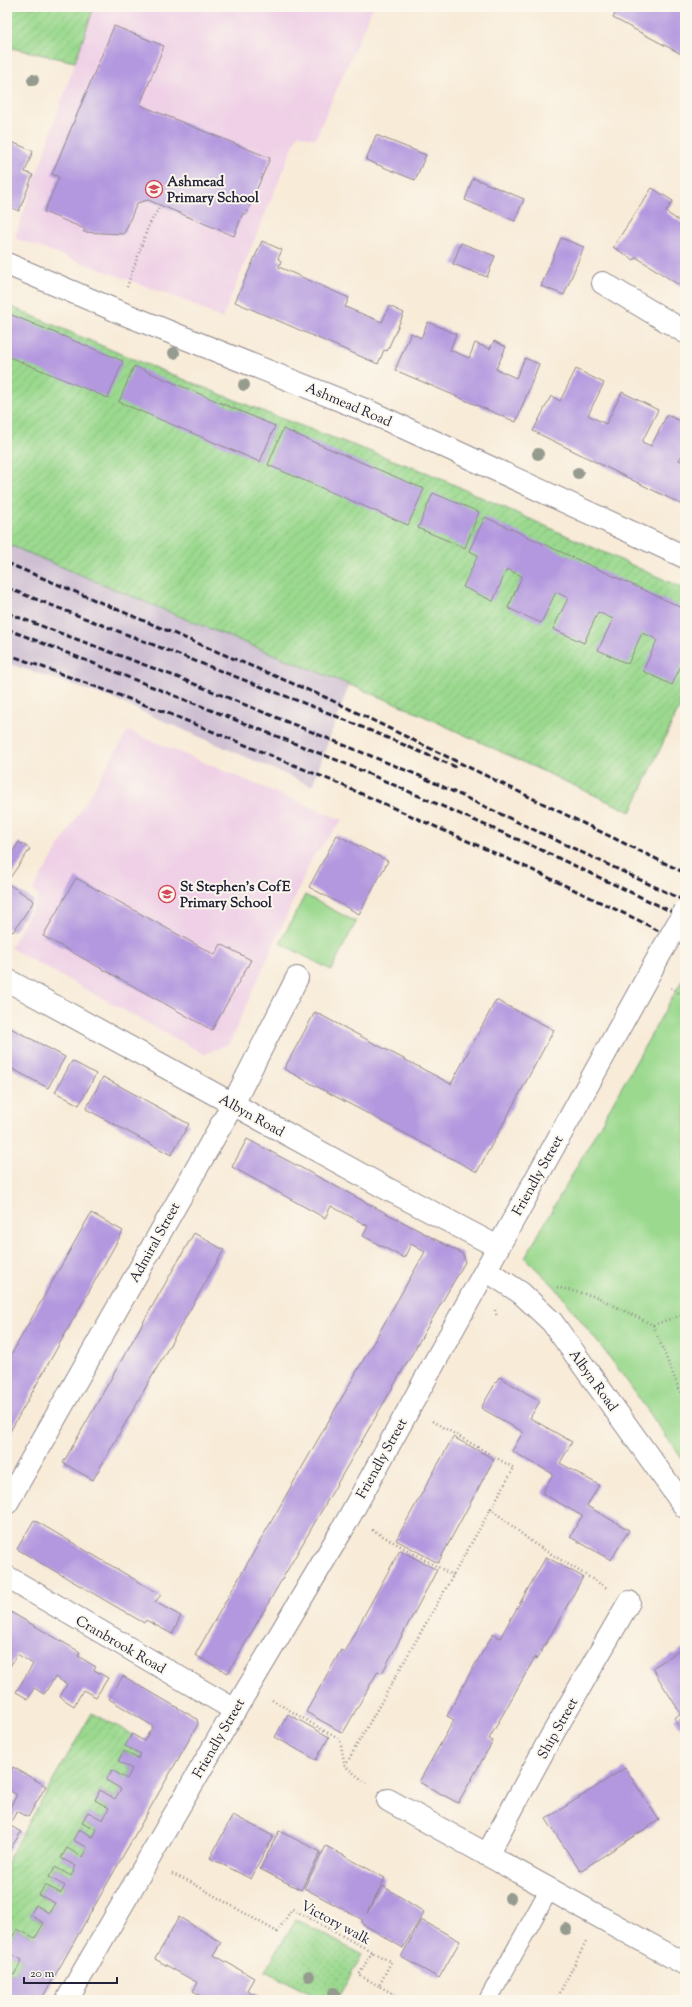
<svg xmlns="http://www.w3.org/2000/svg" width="692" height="2007" viewBox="0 0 692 2007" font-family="'Sorts Mill Goudy',serif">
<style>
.built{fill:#efd0e6}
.industrial{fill:#cdbed2}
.grass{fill:url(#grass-dots);stroke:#5e7e65}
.park{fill:#9bd98f;stroke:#5e7e65}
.garden{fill:url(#garden-furrows);stroke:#5e7e65}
.building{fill:#b398df}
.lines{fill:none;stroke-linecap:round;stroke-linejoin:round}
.lane-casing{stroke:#8d868a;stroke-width:20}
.street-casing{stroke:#8d868a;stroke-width:24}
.path{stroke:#8d868a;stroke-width:2.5;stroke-dasharray:1 3;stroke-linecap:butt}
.lane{stroke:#fff;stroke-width:18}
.street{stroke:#fff;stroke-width:22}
.rail{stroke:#22223b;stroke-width:3;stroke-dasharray:6 3;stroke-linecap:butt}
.street-bridge-casing{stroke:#8d868a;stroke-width:24;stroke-linecap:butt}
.street-bridge{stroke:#fff;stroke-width:22}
.tree{fill:#969b8f}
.labels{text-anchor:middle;stroke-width:4;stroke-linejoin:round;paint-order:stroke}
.poi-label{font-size:14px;font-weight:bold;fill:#22223b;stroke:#fbf7ec;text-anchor:start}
.street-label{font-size:14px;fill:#22223b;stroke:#fbf7ec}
</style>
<defs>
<pattern id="grass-dots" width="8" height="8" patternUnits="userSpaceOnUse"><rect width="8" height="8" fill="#9bd98f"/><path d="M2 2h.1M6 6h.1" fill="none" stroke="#85ba7c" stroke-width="1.8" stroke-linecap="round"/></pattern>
<pattern id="garden-furrows" width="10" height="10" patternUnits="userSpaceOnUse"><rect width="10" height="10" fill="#9bd98f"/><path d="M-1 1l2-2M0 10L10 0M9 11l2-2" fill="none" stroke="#85ba7c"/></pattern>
</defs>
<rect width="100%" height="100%" fill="#fbf7ec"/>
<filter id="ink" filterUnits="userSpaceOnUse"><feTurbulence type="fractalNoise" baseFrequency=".025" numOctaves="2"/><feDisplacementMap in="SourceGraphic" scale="8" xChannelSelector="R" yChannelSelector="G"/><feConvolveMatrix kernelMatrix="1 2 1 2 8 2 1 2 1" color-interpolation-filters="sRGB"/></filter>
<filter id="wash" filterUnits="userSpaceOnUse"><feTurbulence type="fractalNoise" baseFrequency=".012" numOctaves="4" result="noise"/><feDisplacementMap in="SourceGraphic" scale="16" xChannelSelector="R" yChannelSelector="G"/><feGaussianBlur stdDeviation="0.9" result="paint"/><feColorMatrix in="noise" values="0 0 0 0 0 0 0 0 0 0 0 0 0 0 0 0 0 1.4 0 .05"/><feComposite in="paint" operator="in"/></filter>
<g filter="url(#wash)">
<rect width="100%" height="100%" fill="#f8ebd8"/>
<g class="built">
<polygon points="94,7 373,7 315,139 298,134 222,319 188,302 15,238"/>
<polygon points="128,731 342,820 313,857 229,1044 204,1054 10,948 39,897 33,890"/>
</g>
<polygon class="industrial" points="7,544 193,622 349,685 312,786 111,698 7,663"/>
<polygon class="grass" points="296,1919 362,1955 337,2000 323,2000 265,1971"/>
<g class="park">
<polygon points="305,895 356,922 331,970 280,943"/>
<polygon points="685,975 685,1463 617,1367 555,1287 525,1258"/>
</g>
<g class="garden">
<polygon points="7,7 94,7 75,62 7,47"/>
<polygon points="7,305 121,354 272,415 428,473 685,589 685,695 631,812 400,705 193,622 7,544"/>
<polygon points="92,1713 132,1734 126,1746 141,1754 138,1759 124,1751 118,1761 132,1769 127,1779 112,1770 106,1780 121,1789 115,1798 100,1790 95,1800 109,1808 103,1820 88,1812 82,1822 97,1830 93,1837 79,1829 73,1839 87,1847 82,1857 67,1849 61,1858 76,1866 71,1876 55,1867 49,1877 65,1886 61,1893 45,1885 39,1895 55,1903 49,1913 36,1905 30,1915 44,1923 35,1938 17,1929 7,1947 7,1861"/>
<polygon points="7,1952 22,1960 14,1975 7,1971"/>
</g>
<g id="blocks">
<g class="building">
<polygon points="618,7 685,7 685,56 613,18"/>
<polygon points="114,26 164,46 140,105 270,158 246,215 243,213 234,236 148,200 137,203 124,234 83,232 85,229 44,212 59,177 52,174"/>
<polygon points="376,135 426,155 415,180 366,160"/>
<polygon points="7,140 33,151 25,172 33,175 19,211 7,206"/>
<polygon points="473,178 524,199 515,221 465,200"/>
<polygon points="652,188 673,201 666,212 685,225 685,289 636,257 634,260 613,247"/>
<polygon points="561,238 584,247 564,295 541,286"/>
<polygon points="262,241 282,250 278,259 281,261 279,267 349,298 345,307 382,322 389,306 404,313 387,351 384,350 378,364 235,302"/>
<polygon points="461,243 495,256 487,277 453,264"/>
<polygon points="7,313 123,361 108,398 7,356"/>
<polygon points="428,322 456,334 450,350 469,358 475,343 490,349 494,341 506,347 496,369 516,378 525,358 539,364 516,422 395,370 411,333 421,338"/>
<polygon points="134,366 275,426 260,462 119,402"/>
<polygon points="576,369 604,383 588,415 606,424 622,392 658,410 642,442 651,446 667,415 685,423 685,449 679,460 685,463 685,506 533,431 551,396 560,401"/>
<polygon points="283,429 424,489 408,525 268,465"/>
<polygon points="433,493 479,512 465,548 418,528"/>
<polygon points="485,517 685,609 685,657 672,685 643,671 657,640 650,636 642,633 628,664 598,650 613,619 598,612 584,643 553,629 568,598 556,592 541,623 508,608 522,576 507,569 493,601 463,587 478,555 469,551"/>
<polygon points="337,835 388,861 359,914 309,887"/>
<polygon points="19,842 30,849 7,882 7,860"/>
<polygon points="76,878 215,955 221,944 251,960 212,1030 43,936"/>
<polygon points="7,883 34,901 13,932 7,928"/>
<polygon points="496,1000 554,1030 477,1172 284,1069 315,1012 451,1084"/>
<polygon points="7,1026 65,1057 48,1088 7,1066"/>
<polygon points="72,1061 96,1074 79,1105 55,1092"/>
<polygon points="103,1077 189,1124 171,1155 86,1109"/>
<polygon points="247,1139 463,1254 465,1262 228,1673 195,1655 425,1252 411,1244 404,1258 363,1236 368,1226 331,1206 325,1218 232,1167"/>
<polygon points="91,1213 123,1231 7,1437 7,1362"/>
<polygon points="194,1233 224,1250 93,1480 63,1463"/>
<polygon points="499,1377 540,1401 530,1418 572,1442 560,1463 599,1485 587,1506 629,1530 611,1560 570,1537 582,1516 542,1493 553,1474 512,1451 523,1432 481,1408"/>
<polygon points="453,1437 494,1459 438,1563 396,1540"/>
<polygon points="34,1520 161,1595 155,1602 181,1616 172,1634 146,1620 144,1623 17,1549"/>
<polygon points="400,1550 437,1570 382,1673 378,1671 343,1733 306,1712 341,1650 344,1652"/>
<polygon points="546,1557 583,1577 548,1640 536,1660 535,1657 489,1739 493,1741 458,1803 419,1782 454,1720 447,1716 469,1675 493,1634 500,1638"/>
<polygon points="7,1610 80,1652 78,1656 96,1667 94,1670 108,1678 96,1697 83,1690 74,1706 60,1697 67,1684 55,1677 44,1694 34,1688 28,1699 16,1692 33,1664 17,1654 7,1672"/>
<polygon points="685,1647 685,1735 674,1718 681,1714 652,1668"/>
<polygon points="123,1676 197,1719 198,1724 41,2000 7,2000 7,1971 14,1975 22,1960 7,1952 7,1947 17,1929 35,1938 44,1923 30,1915 36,1905 49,1913 55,1903 39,1895 45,1885 61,1893 65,1886 49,1877 55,1867 71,1876 76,1866 61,1858 67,1848 82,1857 87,1847 73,1840 79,1829 93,1837 97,1830 82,1822 88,1812 103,1820 109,1808 95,1800 100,1790 115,1799 121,1789 106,1780 112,1770 127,1779 132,1769 118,1761 124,1751 138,1759 141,1754 125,1746 132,1734 144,1741 153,1726 109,1699"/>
<polygon points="288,1714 329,1737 316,1760 275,1737"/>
<polygon points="13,1767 46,1786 28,1817 17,1811 9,1825 21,1832 7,1854 7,1805 10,1807 17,1795 7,1789 7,1777"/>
<polygon points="625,1768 659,1820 580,1871 546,1819"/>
<polygon points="233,1815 273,1836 251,1879 210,1858"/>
<polygon points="279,1831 321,1852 301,1890 260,1869"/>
<polygon points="326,1846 385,1878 367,1913 383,1886 424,1912 403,1948 361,1923 363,1920 304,1888"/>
<polygon points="179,1917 221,1942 214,1955 254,1978 247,1990 266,2000 209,2000 193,1991 198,1983 155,1959"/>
<polygon points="421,1920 460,1941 439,1978 401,1957"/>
</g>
</g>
</g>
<g filter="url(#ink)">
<use href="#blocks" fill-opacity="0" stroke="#8d868a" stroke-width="1"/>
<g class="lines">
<g class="lane-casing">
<polyline id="lane" points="488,2000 550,1888"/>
</g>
<g class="street-casing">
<g id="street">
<polyline points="7,264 117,311 370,412 685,557"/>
<polyline points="603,283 685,332"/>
<polyline points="7,980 382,1186 498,1247"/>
<polyline points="486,1270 521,1293 552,1322 685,1507"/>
<polyline points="7,1503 233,1104 297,978"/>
<polyline points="7,1577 235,1710"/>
<polyline points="388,1800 685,1964"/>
<polyline points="487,1855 552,1735 629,1602"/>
<polyline points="67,2000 235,1710 342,1530 659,956"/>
</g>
</g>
<g class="path">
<polyline points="127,287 148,227 160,206"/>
<polyline points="671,988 685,997"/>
<polyline points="557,1287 597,1297 653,1325 685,1314"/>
<polyline points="495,1310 497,1317"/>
<polyline points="653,1325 685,1404"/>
<polyline points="490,1508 533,1543 607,1588"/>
<polyline points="372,1530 454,1576"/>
<polyline points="272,1700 340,1740 345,1766 366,1783"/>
<polyline points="345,1766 514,1468 432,1421"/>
<polyline points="172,1874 189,1881 277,1932 292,1909 391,1962 379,1986 405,2000"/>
<polyline points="372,1952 359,1975 379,1986"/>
<polyline points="556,2000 587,1940"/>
</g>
<use href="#lane" class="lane"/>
<use href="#street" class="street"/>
<g class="rail">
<polyline points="7,563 327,698 685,873"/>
<polyline points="7,588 324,711 456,767"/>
<polyline points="7,613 182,679 420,776 685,901"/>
<polyline points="7,629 344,763 535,847 685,918"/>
<polyline points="7,654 170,714 335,782 526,867 638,920 685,945"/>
</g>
<g class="street-bridge-casing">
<polyline id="street-bridge" points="659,956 685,911"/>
</g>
<use href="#street-bridge" class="street-bridge"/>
</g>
<g class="tree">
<circle cx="33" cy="80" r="6"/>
<circle cx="174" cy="353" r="6"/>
<circle cx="244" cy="385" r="6"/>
<circle cx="538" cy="454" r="6"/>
<circle cx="578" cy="473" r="6"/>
<circle cx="510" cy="1898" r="6"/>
<circle cx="566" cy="1929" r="6"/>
<circle cx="309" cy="1976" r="6"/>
<circle cx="334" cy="1993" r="6"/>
</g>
</g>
<defs>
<g id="school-ring" transform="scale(0.9)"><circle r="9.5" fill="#fbf7ec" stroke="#d1495b" stroke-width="1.5"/><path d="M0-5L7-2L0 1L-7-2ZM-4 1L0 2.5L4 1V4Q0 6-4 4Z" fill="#d1495b"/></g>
</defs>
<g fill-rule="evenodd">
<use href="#school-ring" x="154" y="189"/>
<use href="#school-ring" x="167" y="894"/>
</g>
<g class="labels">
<g class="poi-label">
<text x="167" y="186">Ashmead<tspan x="167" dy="16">Primary School</tspan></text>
<text x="180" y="891">St Stephen's CofE<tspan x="180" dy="16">Primary School</tspan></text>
</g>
<g class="street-label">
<text transform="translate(349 404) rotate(23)" y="5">Ashmead Road</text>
<text transform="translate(252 1115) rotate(29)" y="5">Albyn Road</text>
<text transform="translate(537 1175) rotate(-61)" y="5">Friendly Street</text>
<text transform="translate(154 1242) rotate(-61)" y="5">Admiral Street</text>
<text transform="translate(594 1380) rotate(54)" y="5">Albyn Road</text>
<text transform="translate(381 1458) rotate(-61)" y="5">Friendly Street</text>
<text transform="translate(121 1644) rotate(30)" y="5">Cranbrook Road</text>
<text transform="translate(557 1728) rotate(-61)" y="5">Ship Street</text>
<text transform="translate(218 1738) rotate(-60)" y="5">Friendly Street</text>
<text transform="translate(336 1922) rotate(28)" y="5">Victory walk</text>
</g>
</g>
<rect width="692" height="2007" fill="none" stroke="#fbf7ec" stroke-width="24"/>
<path d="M24 1977v6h93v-6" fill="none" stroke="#22223b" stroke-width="2"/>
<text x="30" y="1977" font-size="12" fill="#22223b" stroke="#fbf7ec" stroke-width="3" paint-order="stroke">20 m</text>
</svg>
